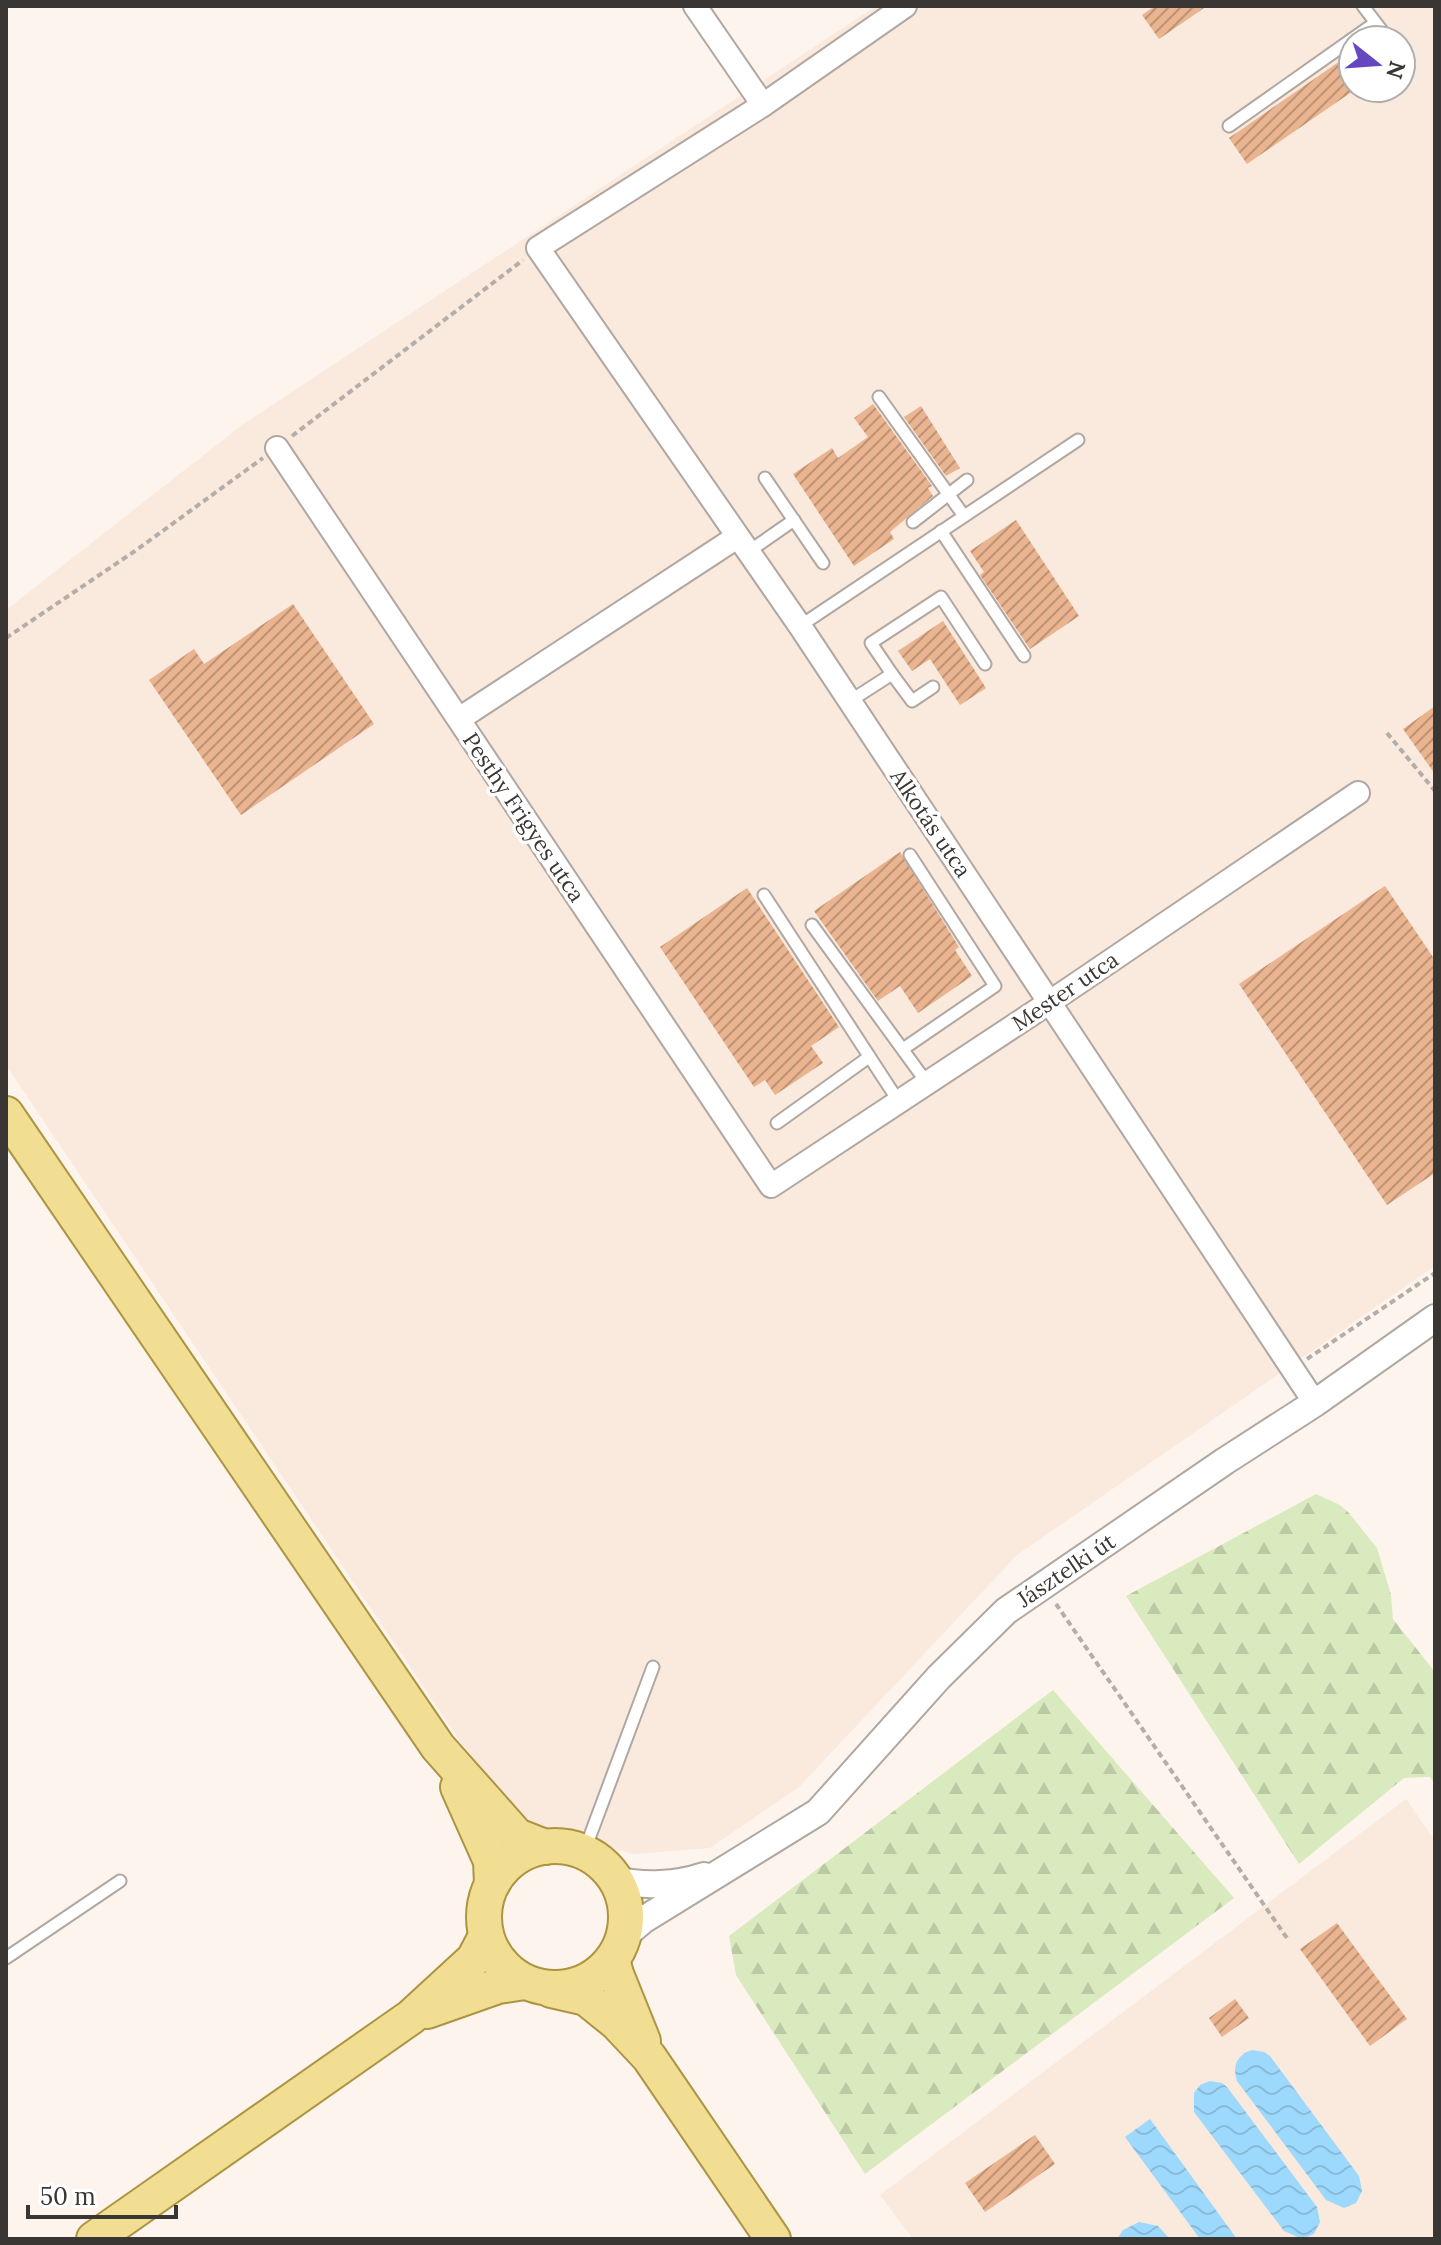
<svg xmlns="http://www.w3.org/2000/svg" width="1441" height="2245" viewBox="0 0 1441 2245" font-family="Lora,serif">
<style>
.built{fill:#fae9dd;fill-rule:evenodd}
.forest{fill:url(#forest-firs)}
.water{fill:url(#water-waves)}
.building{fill:url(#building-hatch)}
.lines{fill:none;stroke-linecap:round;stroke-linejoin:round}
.service-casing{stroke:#b0a7a1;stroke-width:15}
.minor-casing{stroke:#b0a7a1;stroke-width:26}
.tertiary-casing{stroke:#b0a7a1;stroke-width:30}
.primary-casing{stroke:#ac9542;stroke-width:38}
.path{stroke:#b5ada8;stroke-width:4;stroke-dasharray:6 4;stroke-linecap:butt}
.service{stroke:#fff;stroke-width:11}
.minor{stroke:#fff;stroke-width:22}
.tertiary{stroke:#fff;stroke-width:26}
.primary{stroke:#f2de92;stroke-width:34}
.labels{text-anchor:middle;stroke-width:7;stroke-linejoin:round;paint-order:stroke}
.street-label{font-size:22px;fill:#3a3633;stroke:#fff}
</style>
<defs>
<pattern id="forest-firs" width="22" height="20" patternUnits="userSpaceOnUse" patternTransform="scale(2)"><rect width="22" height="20" fill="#d9eabf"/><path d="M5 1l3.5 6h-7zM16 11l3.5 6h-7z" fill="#bbc9a5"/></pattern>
<pattern id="water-waves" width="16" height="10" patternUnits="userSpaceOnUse" patternTransform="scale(2)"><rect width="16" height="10" fill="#9dd9fd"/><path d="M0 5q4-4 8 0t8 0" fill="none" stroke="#88bbd9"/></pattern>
<pattern id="building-hatch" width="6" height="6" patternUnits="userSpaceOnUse" patternTransform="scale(2)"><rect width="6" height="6" fill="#e9b48f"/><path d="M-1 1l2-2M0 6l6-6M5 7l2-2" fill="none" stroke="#be9375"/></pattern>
</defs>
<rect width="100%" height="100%" fill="#fef4ee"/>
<g class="built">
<path d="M876 6H1435V1266L1017 1555 799 1787 710 1848 633 1854 530 1825 462 1744 6 1065V610L242 425ZM1353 40H1401V88H1353Z"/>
<polygon points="1406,1799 1435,1841 1435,2239 913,2239 880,2195"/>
</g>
<g class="forest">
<polygon points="1316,1494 1340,1505 1349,1513 1377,1548 1391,1595 1393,1619 1435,1672 1435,1784 1430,1777 1404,1778 1299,1864 1126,1596"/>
<polygon points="1053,1690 1234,1898 865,2174 736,1975 729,1936"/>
</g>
<g class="water">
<path d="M1252 2050 1264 2052 1270 2056 1359 2176 1362 2191 1356 2203 1344 2208 1326 2200 1237 2081C1232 2065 1237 2055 1252 2050Z"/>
<polygon points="1210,2081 1222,2083 1227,2087 1317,2207 1320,2222 1314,2234 1302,2239 1284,2231 1194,2112 1194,2093 1200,2085"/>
<polygon points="1150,2119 1237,2239 1200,2239 1125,2137"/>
<polygon points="1139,2222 1158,2226 1170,2239 1117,2239 1123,2230"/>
</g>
<g class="building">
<polygon points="1155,6 1207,6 1159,39 1142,15"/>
<polygon points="1353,52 1353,91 1247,164 1229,138"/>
<polygon points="873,404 932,486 928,488 933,496 890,532 894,539 854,566 793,474 832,448 838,458 868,437 854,418"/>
<polygon points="921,406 960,468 946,476 904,417"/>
<polygon points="1016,520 1079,616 1030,649 980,575 984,572 970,551"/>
<polygon points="293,604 374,724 241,815 149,680 194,649 204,664"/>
<polygon points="943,621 986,688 960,705 930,659 912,671 898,651"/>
<polygon points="1435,706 1435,774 1403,729"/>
<polygon points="900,852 959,947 955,950 972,976 918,1013 900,986 878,1001 814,911"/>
<polygon points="1385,886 1435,960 1435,1173 1387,1205 1239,984"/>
<polygon points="747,888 839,1027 811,1046 823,1063 775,1095 765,1080 754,1087 660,947"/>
<polygon points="1337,1923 1407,2019 1370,2046 1300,1949"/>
<polygon points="1235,1999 1249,2018 1222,2037 1209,2018"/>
<polygon points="1035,2135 1055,2164 985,2212 965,2183"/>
</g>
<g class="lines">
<g class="service-casing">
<g id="service">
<polyline points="1363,6 1389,40"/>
<polyline points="1229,126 1375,23"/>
<polyline points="879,397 964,516"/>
<polyline points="765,478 823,563"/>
<polyline points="913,522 967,480"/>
<polyline points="941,531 1024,656"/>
<polyline points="748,552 794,520"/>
<polyline points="800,626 1078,440"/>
<polyline points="892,674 912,701 933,687"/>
<polyline points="850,701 892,674 871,643 941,597 985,664"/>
<polyline points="764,895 899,1102"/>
<polyline points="812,925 927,1083"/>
<polyline points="903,1049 995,986 910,855"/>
<polyline points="777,1123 869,1057"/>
<polyline points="584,1852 653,1667"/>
<polyline points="6,1958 120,1881"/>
</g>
</g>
<g class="minor-casing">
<g id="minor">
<polyline points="695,6 763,105"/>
<polyline points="905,6 763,105 538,248 800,626 1315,1403"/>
<polyline points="277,448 771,1186 1050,1002 1358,793"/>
<polyline points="459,719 737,537"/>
</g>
</g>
<g class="tertiary-casing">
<g id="tertiary">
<path d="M616 1880C644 1887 677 1885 704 1876"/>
<polyline points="624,1936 643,1920 818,1812 939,1677 1006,1611 1225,1461 1315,1403 1435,1318"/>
</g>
</g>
<g class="primary-casing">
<g id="primary">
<polyline points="6,1114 438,1747 517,1836 545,1847"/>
<polyline points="458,1787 491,1861 492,1884"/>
<circle cx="555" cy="1917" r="71"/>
<polyline points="612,1960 616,1974 643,2041"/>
<polyline points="551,1990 586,1998 617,2023 649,2057 773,2239"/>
<polyline points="427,2011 498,1986 525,1982"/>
<polyline points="94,2239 411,2017 474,1959 486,1936"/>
</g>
</g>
<g class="path">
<polyline points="292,436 523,260"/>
<polyline points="6,638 135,551 263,458"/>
<polyline points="1387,733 1435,791"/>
<polyline points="1307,1359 1435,1273"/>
<polyline points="1056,1604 1289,1941"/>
</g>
<use href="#service" class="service"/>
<use href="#minor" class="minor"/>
<use href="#tertiary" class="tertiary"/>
<use href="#primary" class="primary"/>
</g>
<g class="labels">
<g class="street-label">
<text transform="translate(524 817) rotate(56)" y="8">Pesthy Frigyes utca</text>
<text transform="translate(931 823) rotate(56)" y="8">Alkotás utca</text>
<text transform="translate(1065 991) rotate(-34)" y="8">Mester utca</text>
<text transform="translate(1066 1570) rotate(-34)" y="8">Jásztelki út</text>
</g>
</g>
<rect width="1441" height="2245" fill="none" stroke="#3a3633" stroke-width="16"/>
<g transform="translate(1377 64) rotate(107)"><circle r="38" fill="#ffffff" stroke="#b0afad" stroke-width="2"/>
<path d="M0-6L14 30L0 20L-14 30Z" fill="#6548c0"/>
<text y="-12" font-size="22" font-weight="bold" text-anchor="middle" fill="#3a3633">N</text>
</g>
<path d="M28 2205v12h148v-12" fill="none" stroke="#3a3633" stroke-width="4"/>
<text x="40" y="2205" font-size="24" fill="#3a3633" stroke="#ffffff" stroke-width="6" paint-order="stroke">50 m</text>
</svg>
